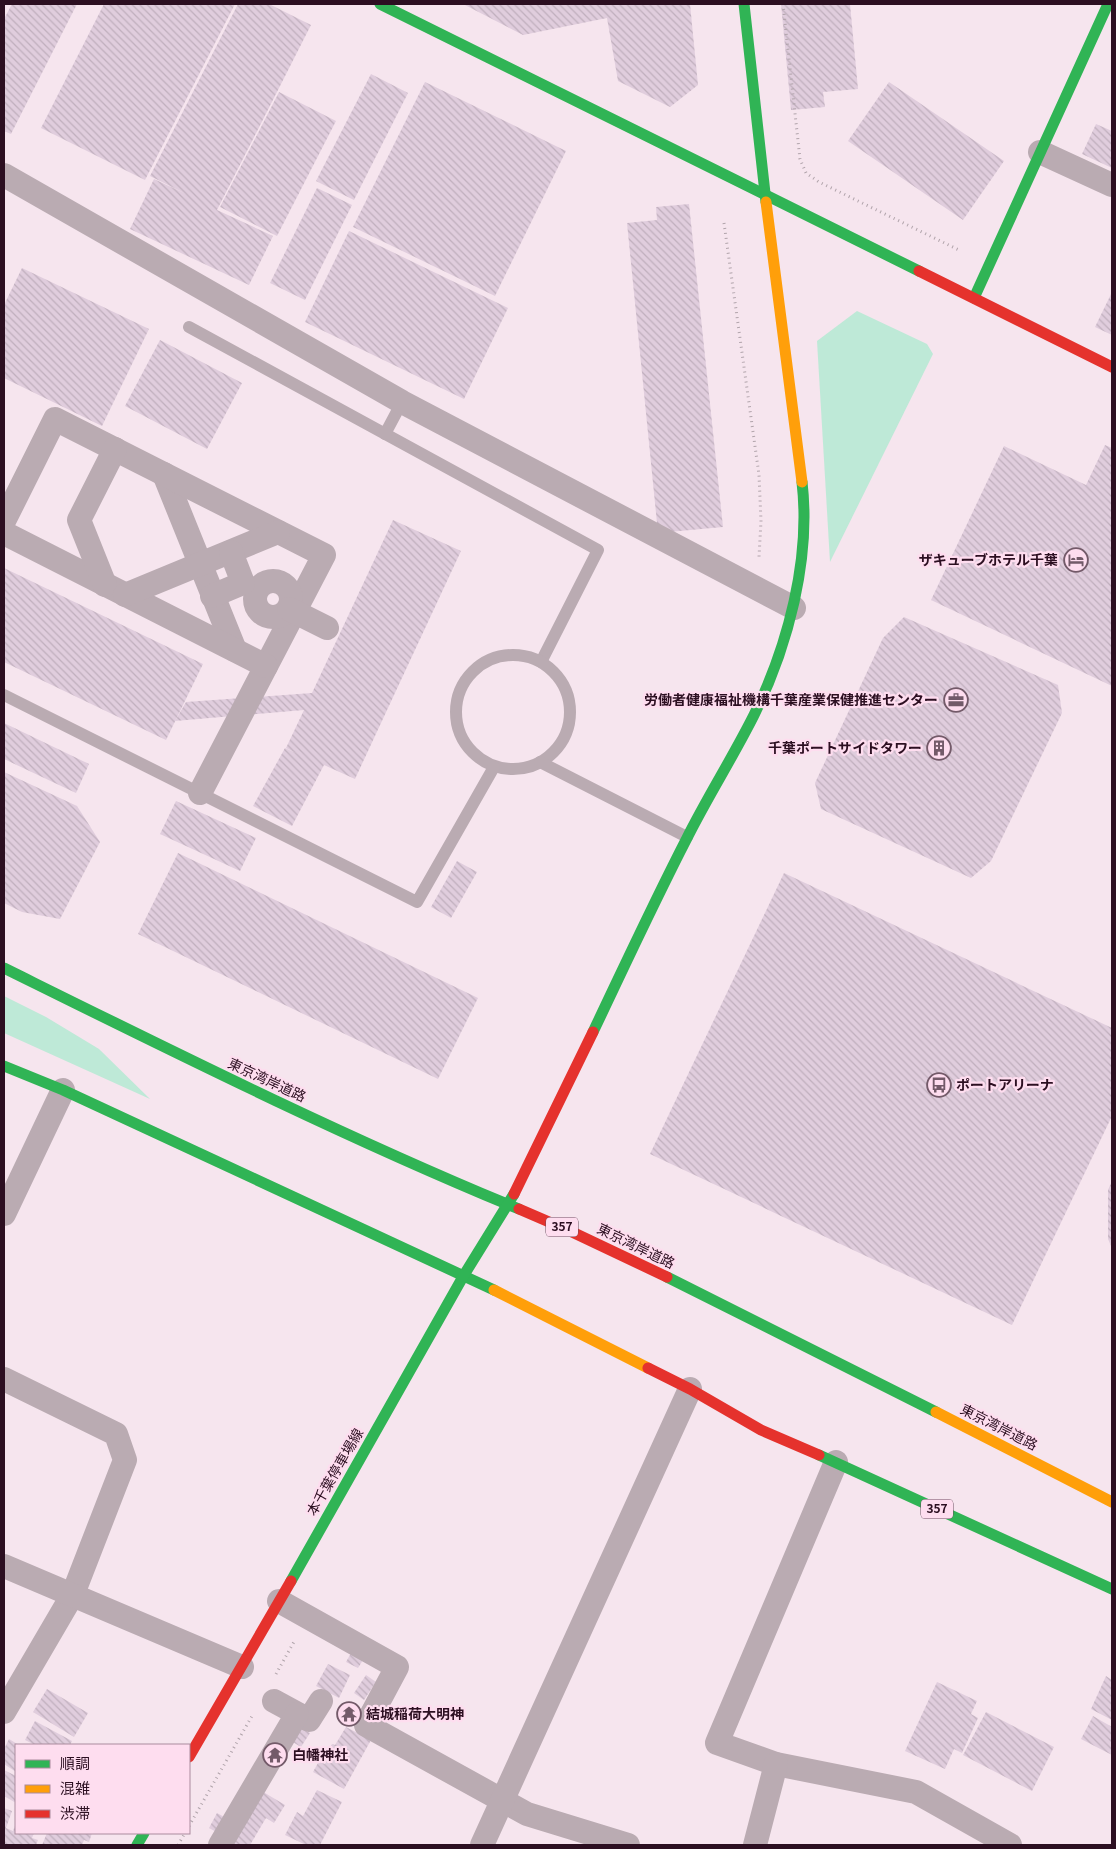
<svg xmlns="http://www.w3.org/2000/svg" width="1116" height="1849" viewBox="0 0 1116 1849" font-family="Georgia,'Noto Sans JP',serif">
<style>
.grass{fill:#bee9d7}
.building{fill:url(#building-back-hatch)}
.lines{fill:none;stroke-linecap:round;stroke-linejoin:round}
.path{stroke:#b1a4ab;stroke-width:3;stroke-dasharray:1 4;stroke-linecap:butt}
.lane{stroke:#baabb2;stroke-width:12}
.street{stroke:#baabb2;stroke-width:24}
.fast{stroke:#30b455;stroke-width:11}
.slow{stroke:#ff9f0a;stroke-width:11}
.jam{stroke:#e5322d;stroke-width:11}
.labels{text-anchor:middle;stroke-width:4.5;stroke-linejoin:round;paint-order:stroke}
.shield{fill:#feddef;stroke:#6b4d5f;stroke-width:1}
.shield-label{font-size:12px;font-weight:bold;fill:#2c0f21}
.poi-label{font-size:14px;font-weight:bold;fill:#2c0f21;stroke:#feddef;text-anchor:end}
.street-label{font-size:14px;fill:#2c0f21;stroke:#feddef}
</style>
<defs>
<pattern id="building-back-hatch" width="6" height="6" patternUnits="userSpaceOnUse" patternTransform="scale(1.25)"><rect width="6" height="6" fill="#e0cddd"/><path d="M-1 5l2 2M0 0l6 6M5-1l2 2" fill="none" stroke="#c0afbd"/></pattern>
</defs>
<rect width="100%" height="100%" fill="#f6e5ee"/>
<g class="grass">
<polygon points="857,311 927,344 933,354 830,562 817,341"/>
<polygon points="4,996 46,1017 99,1049 150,1099 4,1033"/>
</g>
<g class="building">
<polygon points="12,4 77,4 11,134 4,131 4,19"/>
<polygon points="104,4 235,4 145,180 41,128"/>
<polygon points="238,4 269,4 311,25 217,210 273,236 249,285 130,229 154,179 186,194 150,176"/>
<polygon points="463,4 690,4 698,85 670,107 618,81 607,18 523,35"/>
<polygon points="781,4 850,4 858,89 823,92 825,107 791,110"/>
<polygon points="371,74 408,93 354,200 316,181"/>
<polygon points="425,82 566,151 495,296 353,227"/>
<polygon points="889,82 1004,161 963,220 848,141"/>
<polygon points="279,92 336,121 277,236 220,207"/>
<polygon points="1096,124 1112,131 1112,168 1082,154"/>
<polygon points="317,188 352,205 305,300 270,283"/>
<polygon points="689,204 723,527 658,533 627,223 657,220 656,207"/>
<polygon points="349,231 508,308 464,399 305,322"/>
<polygon points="22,268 149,329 102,426 4,378 4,305"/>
<polygon points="1112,292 1112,335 1095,327"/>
<polygon points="160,340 242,383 207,449 125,406"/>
<polygon points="1105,445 1112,448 1112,686 931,600 1004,446 1086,485"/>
<polygon points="393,520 461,551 355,779 324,765 292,826 253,806 285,748 298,754 286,748 304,710 175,721 186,702 312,693"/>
<polygon points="4,568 203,664 166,740 4,662"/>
<polygon points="904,617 1058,685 1062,713 991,861 971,878 821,809 815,783 883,638"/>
<polygon points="4,723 89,764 76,793 4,759"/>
<polygon points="4,772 77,806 100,842 60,919 22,912 4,903"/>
<polygon points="176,801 256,838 240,871 160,834"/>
<polygon points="178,853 478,998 438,1079 138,934"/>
<polygon points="457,861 477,872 451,918 431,907"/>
<polygon points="784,873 1112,1028 1112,1116 1012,1325 650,1154"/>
<polygon points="1112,1181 1112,1248 1108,1239 1108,1190"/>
<polygon points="351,1653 363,1660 358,1668 346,1662"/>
<polygon points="328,1664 350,1675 339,1698 316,1686"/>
<polygon points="366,1675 376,1682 364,1700 354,1693"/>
<polygon points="1106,1676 1112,1680 1112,1720 1091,1709"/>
<polygon points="937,1682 977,1701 971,1714 978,1718 962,1753 954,1749 945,1769 905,1751"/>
<polygon points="47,1689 88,1713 74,1737 33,1712"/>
<polygon points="986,1712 1054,1747 1032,1791 963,1755"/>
<polygon points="1093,1716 1112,1727 1112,1755 1081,1739"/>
<polygon points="35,1721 72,1741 70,1745 35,1745 25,1740"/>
<polygon points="299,1727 310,1733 301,1747 291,1741"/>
<polygon points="346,1727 371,1740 344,1789 313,1772 319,1761 325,1764 328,1758 325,1756 332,1744 335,1745"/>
<polygon points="9,1739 19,1745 16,1745 16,1772 4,1764 4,1749"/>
<polygon points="4,1770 16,1776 16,1803 4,1796"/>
<polygon points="260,1790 285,1805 274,1823 266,1818 250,1845 226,1845"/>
<polygon points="317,1790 342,1802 320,1845 306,1845 285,1835 297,1812 303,1816"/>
<polygon points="4,1808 12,1811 6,1828 13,1831 16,1823 16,1833 34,1833 32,1838 38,1840 36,1845 4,1845"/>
<polygon points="217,1813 228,1819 220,1834 209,1828"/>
<polygon points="47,1833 92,1833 89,1842 84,1840 82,1845 42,1845"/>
</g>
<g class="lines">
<g class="path">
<polyline points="783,4 800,159 806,173 819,182 959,250"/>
<polyline points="724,223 759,475 761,521 759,557"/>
<polyline points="276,1674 295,1640"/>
<polyline points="189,1826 252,1716"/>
<polyline points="178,1845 185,1833"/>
</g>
<g class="lane">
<polyline points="189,327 598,550 541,662"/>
<polyline points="385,434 402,402"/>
<circle cx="513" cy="712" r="57"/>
<polyline points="4,695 417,902 494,767"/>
<polyline points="540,762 687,837"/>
</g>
<g class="street">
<polyline points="1040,152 1112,185"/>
<polyline points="4,175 402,402 794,608"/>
<polyline points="164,474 235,650"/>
<polyline points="4,521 55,419 324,555 200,793"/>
<polyline points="4,533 266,666"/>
<circle cx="273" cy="599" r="18"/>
<polyline points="105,585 79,520 115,449"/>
<polyline points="125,595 278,532"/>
<polyline points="212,596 243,583 231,552"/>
<polyline points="289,609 327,628"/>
<polyline points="4,1214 63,1090"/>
<polyline points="4,1379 116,1434 125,1460 73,1594 4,1712"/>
<polyline points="836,1462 717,1743 776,1764 916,1792 1010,1845"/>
<polyline points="4,1566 242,1667"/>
<polyline points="279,1601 397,1667 366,1725 527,1814 628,1845"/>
<polyline points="274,1701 309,1720 321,1701"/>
<polyline points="220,1845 297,1714"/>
<polyline points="482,1845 690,1389"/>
<polyline points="755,1845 776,1764"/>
</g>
<g class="fast">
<polyline points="380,4 919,271"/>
<polyline points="744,4 766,202"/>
<polyline points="974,298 1108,4"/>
<path d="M4 968C174 1052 344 1137 519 1209"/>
<path d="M593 1032C624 967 654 902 687 838 708 796 733 757 754 715 788 646 811 559 802 482"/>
<polyline points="4,1066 63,1090 494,1290"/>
<polyline points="667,1277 936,1412"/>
<polyline points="819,1455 1112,1589"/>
<polyline points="291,1581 464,1275 514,1194"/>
<polyline points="137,1845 144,1833"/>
</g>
<g class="slow">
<polyline points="766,202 802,482"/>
<polyline points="494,1290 648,1368"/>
<polyline points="936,1412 1112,1502"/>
</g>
<g class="jam">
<polyline points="919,271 1112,367"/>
<polyline points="514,1194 593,1032"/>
<polyline points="519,1209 570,1231 667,1277"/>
<polyline points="648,1368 690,1389 761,1430 819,1455"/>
<polyline points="189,1757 291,1581"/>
</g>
</g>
<defs>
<g id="hotel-ring" transform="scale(1.25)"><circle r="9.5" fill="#feddef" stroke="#735a69" stroke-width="1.5"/><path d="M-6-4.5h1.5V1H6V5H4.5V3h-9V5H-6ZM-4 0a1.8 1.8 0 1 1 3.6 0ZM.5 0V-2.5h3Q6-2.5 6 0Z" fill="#735a69"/></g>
<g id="office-ring" transform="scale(1.25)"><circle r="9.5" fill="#feddef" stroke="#735a69" stroke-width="1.5"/><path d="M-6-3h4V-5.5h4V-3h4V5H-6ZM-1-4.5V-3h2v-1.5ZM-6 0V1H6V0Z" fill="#735a69"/></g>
<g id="building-ring" transform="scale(1.25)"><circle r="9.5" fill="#feddef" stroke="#735a69" stroke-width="1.5"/><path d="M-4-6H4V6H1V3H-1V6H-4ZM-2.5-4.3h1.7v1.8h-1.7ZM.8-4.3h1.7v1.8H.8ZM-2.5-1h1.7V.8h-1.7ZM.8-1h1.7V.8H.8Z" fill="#735a69"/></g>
<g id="bus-ring" transform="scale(1.25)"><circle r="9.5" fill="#feddef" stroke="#735a69" stroke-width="1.5"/><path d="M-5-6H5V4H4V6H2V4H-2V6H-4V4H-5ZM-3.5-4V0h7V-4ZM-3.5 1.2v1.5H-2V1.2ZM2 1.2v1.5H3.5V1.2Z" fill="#735a69"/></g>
<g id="temple-ring" transform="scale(1.25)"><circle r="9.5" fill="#feddef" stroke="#735a69" stroke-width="1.5"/><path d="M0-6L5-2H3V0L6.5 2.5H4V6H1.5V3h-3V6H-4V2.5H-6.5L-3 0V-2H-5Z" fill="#735a69"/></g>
</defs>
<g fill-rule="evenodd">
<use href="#hotel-ring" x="1076" y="560"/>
<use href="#office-ring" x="956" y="700"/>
<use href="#building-ring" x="939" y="748"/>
<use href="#bus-ring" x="939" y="1085"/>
<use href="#temple-ring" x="349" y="1714"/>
<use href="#temple-ring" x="275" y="1755"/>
</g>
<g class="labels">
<g class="shield">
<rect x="546" y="1217.5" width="32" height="19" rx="4"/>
<rect x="921" y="1499.5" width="32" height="19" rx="4"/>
</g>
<g class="shield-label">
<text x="562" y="1231">357</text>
<text x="937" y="1513">357</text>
</g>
<g class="poi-label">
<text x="1058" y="565">ザキューブホテル千葉</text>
<text x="938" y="705">労働者健康福祉機構千葉産業保健推進センター</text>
<text x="922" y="753">千葉ポートサイドタワー</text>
<text x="956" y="1090" text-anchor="start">ポートアリーナ</text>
<text x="366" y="1719" text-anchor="start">結城稲荷大明神</text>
<text x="292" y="1760" text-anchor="start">白幡神社</text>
</g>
<g class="street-label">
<text transform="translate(267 1080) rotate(25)" y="5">東京湾岸道路</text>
<text transform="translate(636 1246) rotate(26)" y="5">東京湾岸道路</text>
<text transform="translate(999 1427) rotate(27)" y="5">東京湾岸道路</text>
<text transform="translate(335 1472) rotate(-60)" y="5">本千葉停車場線</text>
</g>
</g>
<rect width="1116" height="1849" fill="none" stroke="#2c0f21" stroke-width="10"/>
<rect x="15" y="1744" width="175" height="90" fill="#feddef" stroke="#aa8b9d"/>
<rect x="25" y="1760" width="25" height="8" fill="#30b455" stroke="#aa8b9d"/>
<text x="60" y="1769" font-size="15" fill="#2c0f21">順調</text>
<rect x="25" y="1785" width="25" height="8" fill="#ff9f0a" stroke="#aa8b9d"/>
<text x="60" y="1794" font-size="15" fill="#2c0f21">混雑</text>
<rect x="25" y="1810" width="25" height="8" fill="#e5322d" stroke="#aa8b9d"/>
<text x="60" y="1819" font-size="15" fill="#2c0f21">渋滞</text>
</svg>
